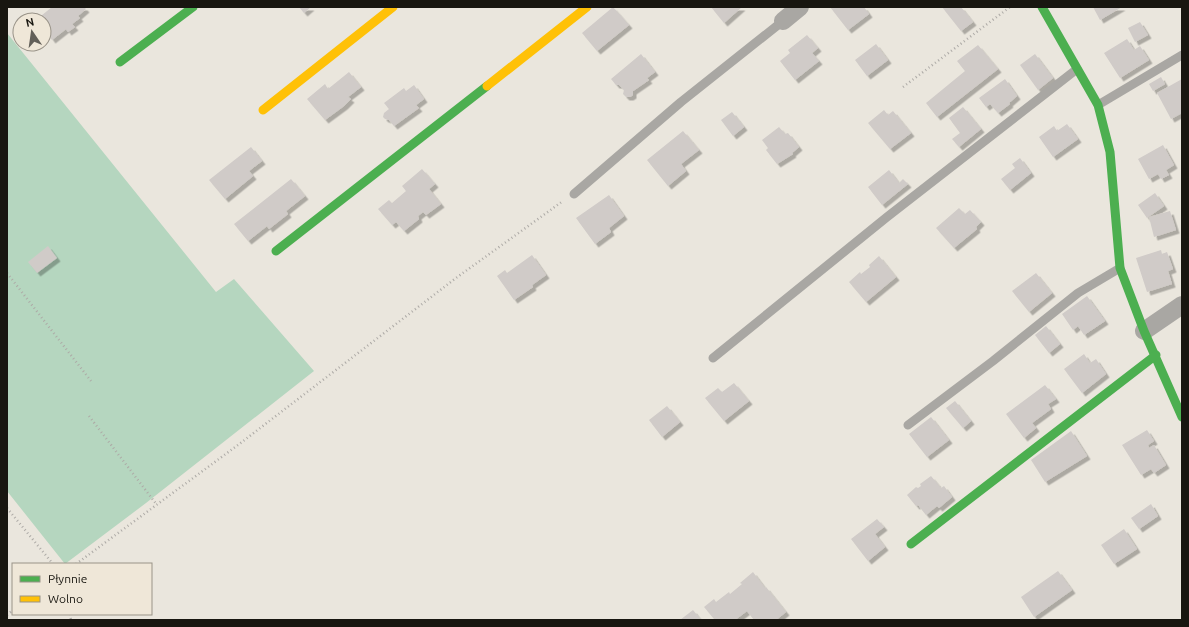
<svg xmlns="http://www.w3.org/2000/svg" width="1189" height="627" viewBox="0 0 1189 627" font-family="Ubuntu,sans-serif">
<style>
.green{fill:#b5d6bf}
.building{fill:#d0cbc8;filter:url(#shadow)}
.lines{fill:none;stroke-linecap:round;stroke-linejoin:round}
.path{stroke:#adaaa6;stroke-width:2.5;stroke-dasharray:1 3;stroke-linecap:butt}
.lane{stroke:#a9a7a3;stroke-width:9}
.street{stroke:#a9a7a3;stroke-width:18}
.fast{stroke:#4caf50;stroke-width:9}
.slow{stroke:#ffc107;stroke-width:9}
</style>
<defs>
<filter id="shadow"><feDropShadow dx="3.5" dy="3.5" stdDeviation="0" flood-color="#0004"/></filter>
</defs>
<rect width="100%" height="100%" fill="#eae6dd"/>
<polygon class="green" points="7,33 216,292 234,279 314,371 146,503 65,564 7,491"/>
<g class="building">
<polygon points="52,7 84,7 86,9 78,16 80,18 72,24 75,27 68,32 66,29 52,40 44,29 44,20 36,20"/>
<polygon points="299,7 311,7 304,13"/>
<polygon points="613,7 629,25 597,51 582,33"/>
<polygon points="711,7 742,7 724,23"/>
<polygon points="830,7 864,7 869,14 848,30"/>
<polygon points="942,7 961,7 973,22 961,31"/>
<polygon points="1093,7 1122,7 1100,20"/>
<polygon points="1140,22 1148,35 1135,42 1128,28"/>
<polygon points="807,35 818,48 812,53 819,61 795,80 780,61 790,53 788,50"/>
<polygon points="1127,39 1134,50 1140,46 1149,60 1120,78 1104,53"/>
<polygon points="876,44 888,60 867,76 855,60"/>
<polygon points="978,45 998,69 937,117 926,103 965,71 957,61"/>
<polygon points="641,54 655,72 647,78 649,80 633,91 633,95 630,97 626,97 623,94 624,90 619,85 616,85 611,79"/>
<polygon points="1035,54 1053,78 1038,90 1020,65"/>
<polygon points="349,72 361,87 348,97 351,99 344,106 325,120 307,99 325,84 328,89"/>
<polygon points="1161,77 1165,84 1153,91 1149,84"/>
<polygon points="1005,79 1017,96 1009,103 1010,104 998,113 990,104 986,107 979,98"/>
<polygon points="1182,79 1182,113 1171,119 1157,93"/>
<polygon points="414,85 424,99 416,105 419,108 394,126 389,120 385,119 383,117 384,113 389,109 384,103 404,88 406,91"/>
<polygon points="963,107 981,129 959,147 952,139 960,133 949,118"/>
<polygon points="884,110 888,115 893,111 911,133 890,149 868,123"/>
<polygon points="732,112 744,127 733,136 721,120"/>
<polygon points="1067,124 1078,139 1053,157 1039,137 1054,126 1057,131"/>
<polygon points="779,127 785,134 788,133 799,147 792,153 793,154 777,164 766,150 768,148 762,140"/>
<polygon points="683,131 699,150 681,164 686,171 668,186 647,160"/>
<polygon points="1163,145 1174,165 1166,170 1169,175 1161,179 1158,174 1149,179 1138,159"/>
<polygon points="251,147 262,161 249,171 253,176 225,199 209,180"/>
<polygon points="1020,158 1031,173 1010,190 1001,179 1015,168 1012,164"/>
<polygon points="422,169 435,184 429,189 441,204 426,215 423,212 418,216 419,219 404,231 396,222 392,225 378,209 389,200 392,203 406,191 402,186"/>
<polygon points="889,170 899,183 903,179 908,184 882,205 868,187"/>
<polygon points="291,179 305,196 286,211 288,214 269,229 267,226 248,241 234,224"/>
<polygon points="1155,193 1164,206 1147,218 1138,205"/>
<polygon points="609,195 624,216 609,228 611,232 595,244 576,218"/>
<polygon points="959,208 965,214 970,210 981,222 976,227 977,229 954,248 936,228"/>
<polygon points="1170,211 1176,230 1154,237 1149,217"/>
<polygon points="48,246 57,258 37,273 28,262"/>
<polygon points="1161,250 1162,254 1167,252 1173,269 1168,271 1172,284 1147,292 1136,258"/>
<polygon points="532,255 546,275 532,285 533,287 514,300 497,276 505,270 507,273"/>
<polygon points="879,256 896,277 866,302 849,282 860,272 861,274 870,267 869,265"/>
<polygon points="1036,273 1052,293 1029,312 1012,291"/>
<polygon points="1087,296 1105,321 1084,335 1078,326 1073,330 1062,314"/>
<polygon points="1046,326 1060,344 1049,353 1035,335"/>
<polygon points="1084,354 1090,363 1096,359 1106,374 1082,393 1064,369"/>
<polygon points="734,383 749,401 724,421 705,398 718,388 722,392"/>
<polygon points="1045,385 1056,399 1048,404 1051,409 1032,423 1036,428 1024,438 1006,414"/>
<polygon points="955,401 971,421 963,428 946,408"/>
<polygon points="667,406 680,422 662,437 649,420"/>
<polygon points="931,417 949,440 927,457 909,434"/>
<polygon points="1147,430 1154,441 1148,445 1149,448 1154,445 1166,465 1154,473 1151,469 1141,475 1122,445"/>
<polygon points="1071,431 1087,456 1045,482 1031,460"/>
<polygon points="931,476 941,488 944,486 952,497 939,508 937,506 926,515 918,505 916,506 907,495 916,487 918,488 921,486 920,484"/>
<polygon points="1151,504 1158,516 1139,529 1131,518"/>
<polygon points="877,519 884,527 875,534 885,547 868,561 851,539"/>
<polygon points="1124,529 1137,549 1114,564 1101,545"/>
<polygon points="1058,571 1072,590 1034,617 1021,597"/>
<polygon points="753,572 765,588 766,587 786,612 776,620 754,620 747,611 735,620 715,620 704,607 714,599 716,602 729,592 730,594 742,584 740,583"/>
<polygon points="693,610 701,620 680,620"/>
</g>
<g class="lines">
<g class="path">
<polyline points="903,87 1010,7"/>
<polyline points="7,273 91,381"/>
<polyline points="89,416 157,505"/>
<polyline points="7,508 53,564"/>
<polyline points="76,564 238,445 456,278 563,201"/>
<polyline points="70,614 71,620"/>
<polyline points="7,615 13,610"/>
</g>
<g class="lane">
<polyline points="1098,105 1182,55"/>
<polyline points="574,194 681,102 783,21"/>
<polyline points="713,358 887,217 1077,69"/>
<polyline points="908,425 993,361 1078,293 1120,268"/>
</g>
<g class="street">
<polyline points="783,21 800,7"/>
<polyline points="1144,331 1182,305"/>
</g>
<g class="fast">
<polyline points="1042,7 1098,105 1110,152 1120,268 1144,331 1182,417"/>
<polyline points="120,62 193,7"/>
<polyline points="276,251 487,86"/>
<polyline points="911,544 1156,355"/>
</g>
<g class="slow">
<polyline points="487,86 587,7"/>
<polyline points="263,110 393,7"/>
</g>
</g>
<rect width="1189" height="627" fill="none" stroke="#181610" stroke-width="16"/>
<rect x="12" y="563" width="140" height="52" fill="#efe7d8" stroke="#999388"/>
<rect x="20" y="576" width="20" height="6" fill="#4caf50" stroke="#999388"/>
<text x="48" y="583" font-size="12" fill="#181610">Płynnie</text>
<rect x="20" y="596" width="20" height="6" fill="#ffc107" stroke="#999388"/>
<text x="48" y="603" font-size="12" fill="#181610">Wolno</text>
<g transform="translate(32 32) rotate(347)"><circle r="19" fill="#efe7d8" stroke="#999388"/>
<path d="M0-3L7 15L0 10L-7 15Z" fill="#625f58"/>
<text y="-6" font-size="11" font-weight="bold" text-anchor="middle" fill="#181610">N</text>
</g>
</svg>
